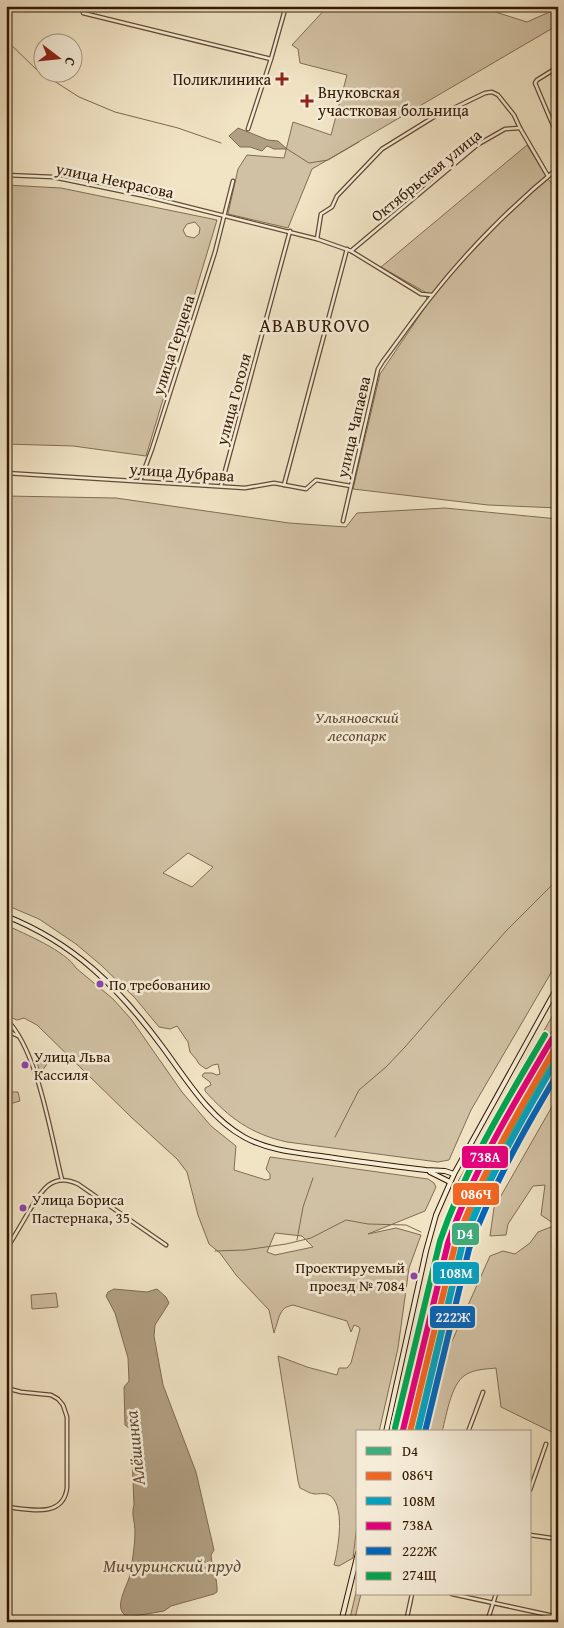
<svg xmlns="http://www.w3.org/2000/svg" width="564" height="1628" viewBox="0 0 564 1628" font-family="'Gentium Book Plus',serif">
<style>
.green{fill:#d1c1a4;stroke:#826c52;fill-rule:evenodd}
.water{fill:#b09f82;stroke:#7e694e}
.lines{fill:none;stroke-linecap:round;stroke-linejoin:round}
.stream{stroke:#7e694e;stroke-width:1}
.street-casing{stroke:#624b31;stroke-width:5}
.secondary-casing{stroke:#321800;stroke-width:6}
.street{stroke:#f6edd9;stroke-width:2.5}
.secondary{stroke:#f6edd9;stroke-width:4}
.rail-1-casing{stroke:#f6edd9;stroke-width:10}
.rail-2-casing{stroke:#f6edd9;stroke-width:10}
.rail-3-casing{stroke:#f6edd9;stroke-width:10}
.rail-4-casing{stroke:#f6edd9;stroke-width:10}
.rail-5-casing{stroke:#f6edd9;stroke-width:10}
.rail-6-casing{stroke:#f6edd9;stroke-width:10}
.rail-1{stroke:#3eac7e;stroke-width:6}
.rail-2{stroke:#f26522;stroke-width:6}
.rail-3{stroke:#02a2c4;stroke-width:6}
.rail-4{stroke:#e5007d;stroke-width:6}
.rail-5{stroke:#0065bd;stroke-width:6}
.rail-6{stroke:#00a651;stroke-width:6}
.poi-dot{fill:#8f2418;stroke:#f6edd9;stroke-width:2}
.bus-dot{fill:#8e44ad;stroke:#f6edd9;stroke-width:2}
.labels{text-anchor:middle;stroke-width:5;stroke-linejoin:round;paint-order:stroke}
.bus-label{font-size:15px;fill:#321800;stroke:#f6edd9;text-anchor:start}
.poi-label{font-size:16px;fill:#321800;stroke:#f6edd9;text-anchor:end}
.street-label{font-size:16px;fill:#321800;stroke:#f6edd9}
.park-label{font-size:16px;font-style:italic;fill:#624b31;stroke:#f6edd9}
.water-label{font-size:18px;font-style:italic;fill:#644e34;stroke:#f6edd9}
.quarter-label{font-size:19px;letter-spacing:1px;fill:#321800;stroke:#f6edd9}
.line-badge{stroke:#f6edd9;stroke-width:2}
.badge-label{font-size:14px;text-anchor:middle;font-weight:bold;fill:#fff}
</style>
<rect width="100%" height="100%" fill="#f1e4c5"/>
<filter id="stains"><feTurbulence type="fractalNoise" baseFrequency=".004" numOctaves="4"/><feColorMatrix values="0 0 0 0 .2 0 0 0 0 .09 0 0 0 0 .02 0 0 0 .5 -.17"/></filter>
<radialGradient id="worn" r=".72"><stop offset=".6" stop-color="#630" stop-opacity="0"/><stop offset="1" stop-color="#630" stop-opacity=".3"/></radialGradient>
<g class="green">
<polygon points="328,6 466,6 486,9 527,22 554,10 558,25 312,169 288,228 228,214 238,169 247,155 284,158 293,122 331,135 347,75 300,63 298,49 292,45"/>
<polygon points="527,145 548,179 558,190 558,508 488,505 353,489 380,374 428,303 425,292 381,267"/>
<path d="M6 185 61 188 217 220 146 456 73 446 6 444ZM195 222 200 228 199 234 194 238 186 236 183 230 187 224Z"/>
<path d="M6 496 116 498 289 523 346 527 357 513 445 508 558 519V961L471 1110 449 1160 438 1162 287 1142C251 1134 229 1118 205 1091V1088L211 1085 210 1082 202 1076 204 1073H212L217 1075 220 1074 218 1064 213 1065 206 1069 199 1064 196 1059 190 1052 188 1042 177 1026 170 1029 159 1027 135 998 102 966 76 944 39 919 6 905ZM188 853 213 867 192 887 163 873Z"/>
<path d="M6 925C25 934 66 951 76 968L113 999 131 1019 182 1092 211 1126 236 1146 234 1170 266 1180 270 1179V1174L266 1169 270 1157 428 1179 434 1183 436 1187 425 1211 368 1234 396 1228 421 1235 409 1268 398 1348 379 1432H358V1516L353 1558 339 1566 334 1565C338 1550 347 1501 327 1494 323 1493 318 1494 315 1494 310 1494 305 1490 300 1488L298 1481 278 1356 307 1367 337 1375 339 1368H347L351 1363 360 1329 359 1327 354 1325 351 1332 347 1321 293 1305C283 1307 281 1311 278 1320 277 1325 275 1328 274 1333L269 1310 236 1275 220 1253 209 1244 198 1215 187 1172 177 1159 131 1117 37 1025 24 1018 17 1020 7 1016ZM275 1233 302 1236 313 1247 275 1255 267 1252Z"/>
<polygon points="558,1006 558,1021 504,1114 472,1175 466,1183 460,1186 457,1183"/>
<polygon points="44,1056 50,1060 42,1071 39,1069 36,1059"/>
<polygon points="6,1092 18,1092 20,1101 6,1105"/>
<path d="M558 1096V1435L501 1407 496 1368C488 1369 477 1369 469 1373 451 1380 447 1414 442 1432H428L448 1350 490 1256 503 1251 515 1254 530 1243 538 1232 556 1225 541 1215 545 1185 533 1186 508 1224 506 1235 490 1236 494 1208Z"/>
<path d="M450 1212 451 1215C449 1269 432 1320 419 1372 414 1392 412 1412 407 1432H399L429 1308 443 1227 447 1214Z"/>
<polygon points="56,1293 58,1307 32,1309 31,1295"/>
<polygon points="358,1584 358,1594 361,1594 354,1622 349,1622"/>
</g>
<g class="water">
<polygon points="238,128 268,140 278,141 287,149 274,149 267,146 262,151 250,147 240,147 229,136"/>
<path d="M114 1289 147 1292 157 1289 166 1297 169 1303 155 1325 154 1336 163 1385 196 1472 214 1550 211 1555C212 1569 218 1579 217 1592L214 1594 171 1606 164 1611 129 1617C111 1611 127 1587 130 1575 132 1562 135 1546 135 1532 135 1522 131 1514 134 1505L131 1432 129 1428 125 1425 124 1387 129 1381 128 1358 115 1313 106 1296 108 1292Z"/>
</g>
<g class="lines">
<g class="stream">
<polyline points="6,40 37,70 79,97 115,112 178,128 221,143"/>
<polyline points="287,149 309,163 328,160 359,142"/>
<polyline points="335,1137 359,1090 386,1067 405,1047 506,931 558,879"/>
<polyline points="6,1147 7,1145"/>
<polyline points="6,1169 12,1180 7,1188 10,1200"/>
<polyline points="438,1236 447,1234 455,1234"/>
<polyline points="297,1240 303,1207 313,1178"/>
<polyline points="215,1251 245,1250 286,1244 311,1238 346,1220 368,1224 406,1225 421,1232"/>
<polyline points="165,1616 168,1622"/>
</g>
<g class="street-casing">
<g id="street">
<polyline points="82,6 83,13 271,59"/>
<polyline points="533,6 538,9 543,6"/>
<polyline points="558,67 537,80 535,83 558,137"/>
<polyline points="248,129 271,59 286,6"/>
<polyline points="6,175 53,177 145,196 317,239 351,251 421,294 432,295"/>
<polyline points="317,239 321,214 332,207 337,196 382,149 445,110 454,108 485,93 492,92 498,95 514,115 520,128 548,176"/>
<polyline points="351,251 477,145 505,129 520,128"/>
<polyline points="6,473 245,488 274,483 306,489 316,480 351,486"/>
<polyline points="140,481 152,449 215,252 233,181"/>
<polyline points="284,485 347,249"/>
<polyline points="221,486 290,231"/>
<path d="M343 521 378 369 383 361C399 340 414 318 431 297 466 252 514 204 558 168"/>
<path d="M6 1019C38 1050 51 1136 62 1180"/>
<polyline points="6,1030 18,1036"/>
<path d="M6 1250C14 1237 21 1225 28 1213 40 1193 51 1171 78 1184L166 1245"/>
<path d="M6 1388 21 1392 51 1395 58 1399 63 1405 67 1417V1488C63 1519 28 1509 6 1507"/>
<polyline points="468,1432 483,1392"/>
<polyline points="530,1490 546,1444"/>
<polyline points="530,1535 558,1539"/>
<polyline points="452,1594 558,1617"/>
<polyline points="406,1622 412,1594"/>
<polyline points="487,1622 496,1594"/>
</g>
</g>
<g class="secondary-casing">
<g id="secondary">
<path d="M6 916C74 943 118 987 161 1045 185 1077 208 1117 244 1137 269 1151 300 1153 328 1157 361 1162 393 1166 426 1170L445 1171 454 1174"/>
<polyline points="430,1172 450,1182"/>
<polyline points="386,1432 426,1251 436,1215 454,1174 558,986"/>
<polyline points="341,1622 358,1553"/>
</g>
</g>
<use href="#street" class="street"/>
<use href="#secondary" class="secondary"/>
<g class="rail-1-casing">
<polyline id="rail-1" points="417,1432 461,1248 476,1202 489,1174 558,1054"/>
</g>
<g class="rail-2-casing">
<path id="rail-2" d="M410 1432 455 1245C481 1173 520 1109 558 1043"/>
</g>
<g class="rail-3-casing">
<path id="rail-3" d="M418 1432 462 1247C487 1180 522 1120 558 1058"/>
</g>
<g class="rail-4-casing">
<path id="rail-4" d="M403 1430 448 1243C473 1171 513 1105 552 1039"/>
</g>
<g class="rail-5-casing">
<path id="rail-5" d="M425 1432 469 1249C492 1187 524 1130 558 1073"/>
</g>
<g class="rail-6-casing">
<path id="rail-6" d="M395 1428 440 1241C465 1168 506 1102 545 1035"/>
</g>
<use href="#rail-1" class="rail-1"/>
<use href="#rail-2" class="rail-2"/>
<use href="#rail-3" class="rail-3"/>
<use href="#rail-4" class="rail-4"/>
<use href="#rail-5" class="rail-5"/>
<use href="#rail-6" class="rail-6"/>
</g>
<g class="poi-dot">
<path d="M279.5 71.5h5v5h5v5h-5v5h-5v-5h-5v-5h5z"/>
<path d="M304.5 93.5h5v5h5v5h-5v5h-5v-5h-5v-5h5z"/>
</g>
<g class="bus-dot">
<circle cx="100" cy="984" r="4.5"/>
<circle cx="25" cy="1065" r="4.5"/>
<circle cx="23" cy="1208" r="4.5"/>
<circle cx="414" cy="1276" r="4.5"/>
</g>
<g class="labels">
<g class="bus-label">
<text x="109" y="990">По требованию</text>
<text x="34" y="1062">Улица Льва<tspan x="34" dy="18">Кассиля</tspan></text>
<text x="32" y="1205">Улица Бориса<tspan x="32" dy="18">Пастернака, 35</tspan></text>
<text x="405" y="1273" text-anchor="end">Проектируемый<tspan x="405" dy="18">проезд № 7084</tspan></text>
</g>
<g class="poi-label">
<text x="271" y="85">Поликлиника</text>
<text x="318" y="98" text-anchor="start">Внуковская<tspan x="318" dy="18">участковая больница</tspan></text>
</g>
<g class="street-label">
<text transform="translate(426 175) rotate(-39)" y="6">Октябрьская улица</text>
<text transform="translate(115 180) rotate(12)" y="6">улица Некрасова</text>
<text transform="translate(173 345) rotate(-72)" y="6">улица Герцена</text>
<text transform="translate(233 399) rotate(-75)" y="6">улица Гоголя</text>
<text transform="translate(353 427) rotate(-77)" y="6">улица Чапаева</text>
<text transform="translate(182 472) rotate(4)" y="6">улица Дубрава</text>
</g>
<g class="park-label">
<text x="357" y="723">Ульяновский<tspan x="357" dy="18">лесопарк</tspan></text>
</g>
<g class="water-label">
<text transform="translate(135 1448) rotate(-96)" y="6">Алёшинка</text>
<text x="172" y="1572">Мичуринский пруд</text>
</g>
<g class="quarter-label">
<text x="315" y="332">ABABUROVO</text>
</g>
</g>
<g class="line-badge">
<rect x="461" y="1145" width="48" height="24" rx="5" fill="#e5007d"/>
<rect x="452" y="1182" width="48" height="24" rx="5" fill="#f26522"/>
<rect x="451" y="1222" width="29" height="24" rx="5" fill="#3eac7e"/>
<rect x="432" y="1261" width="48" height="24" rx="5" fill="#02a2c4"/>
<rect x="429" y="1305" width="47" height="24" rx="5" fill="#0065bd"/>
</g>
<g class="badge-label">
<text x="485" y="1162">738А</text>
<text x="476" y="1199">086Ч</text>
<text x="465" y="1239">D4</text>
<text x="456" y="1278">108М</text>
<text x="453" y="1322">222Ж</text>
</g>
<rect width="564" height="1628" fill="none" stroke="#f1e4c5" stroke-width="25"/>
<rect x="8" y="8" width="549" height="1613" fill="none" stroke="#321800" stroke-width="2.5"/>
<rect x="12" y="12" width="539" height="1603" fill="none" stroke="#321800"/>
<rect x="356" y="1430" width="175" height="165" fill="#f6edd9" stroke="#a89882"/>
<rect x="366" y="1447" width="25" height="8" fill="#3eac7e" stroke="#a89882"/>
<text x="402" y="1456" font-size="15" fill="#321800">D4</text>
<rect x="366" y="1472" width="25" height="8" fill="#f26522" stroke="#a89882"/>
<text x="402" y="1480" font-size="15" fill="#321800">086Ч</text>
<rect x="366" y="1497" width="25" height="8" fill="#02a2c4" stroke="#a89882"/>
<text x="402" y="1506" font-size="15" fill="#321800">108М</text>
<rect x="366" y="1522" width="25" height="8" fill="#e5007d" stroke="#a89882"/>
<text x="402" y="1530" font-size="15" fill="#321800">738А</text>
<rect x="366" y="1547" width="25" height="8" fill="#0065bd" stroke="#a89882"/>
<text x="402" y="1556" font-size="15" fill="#321800">222Ж</text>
<rect x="366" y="1572" width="25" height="8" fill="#00a651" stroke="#a89882"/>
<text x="402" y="1580" font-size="15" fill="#321800">274Щ</text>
<g transform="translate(58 58) rotate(106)"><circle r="24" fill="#f6edd9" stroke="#a89882"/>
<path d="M0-4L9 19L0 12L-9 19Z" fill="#8f2418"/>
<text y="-8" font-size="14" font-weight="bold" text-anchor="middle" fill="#321800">С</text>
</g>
<rect width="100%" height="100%" filter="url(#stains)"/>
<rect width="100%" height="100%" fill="url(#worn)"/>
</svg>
